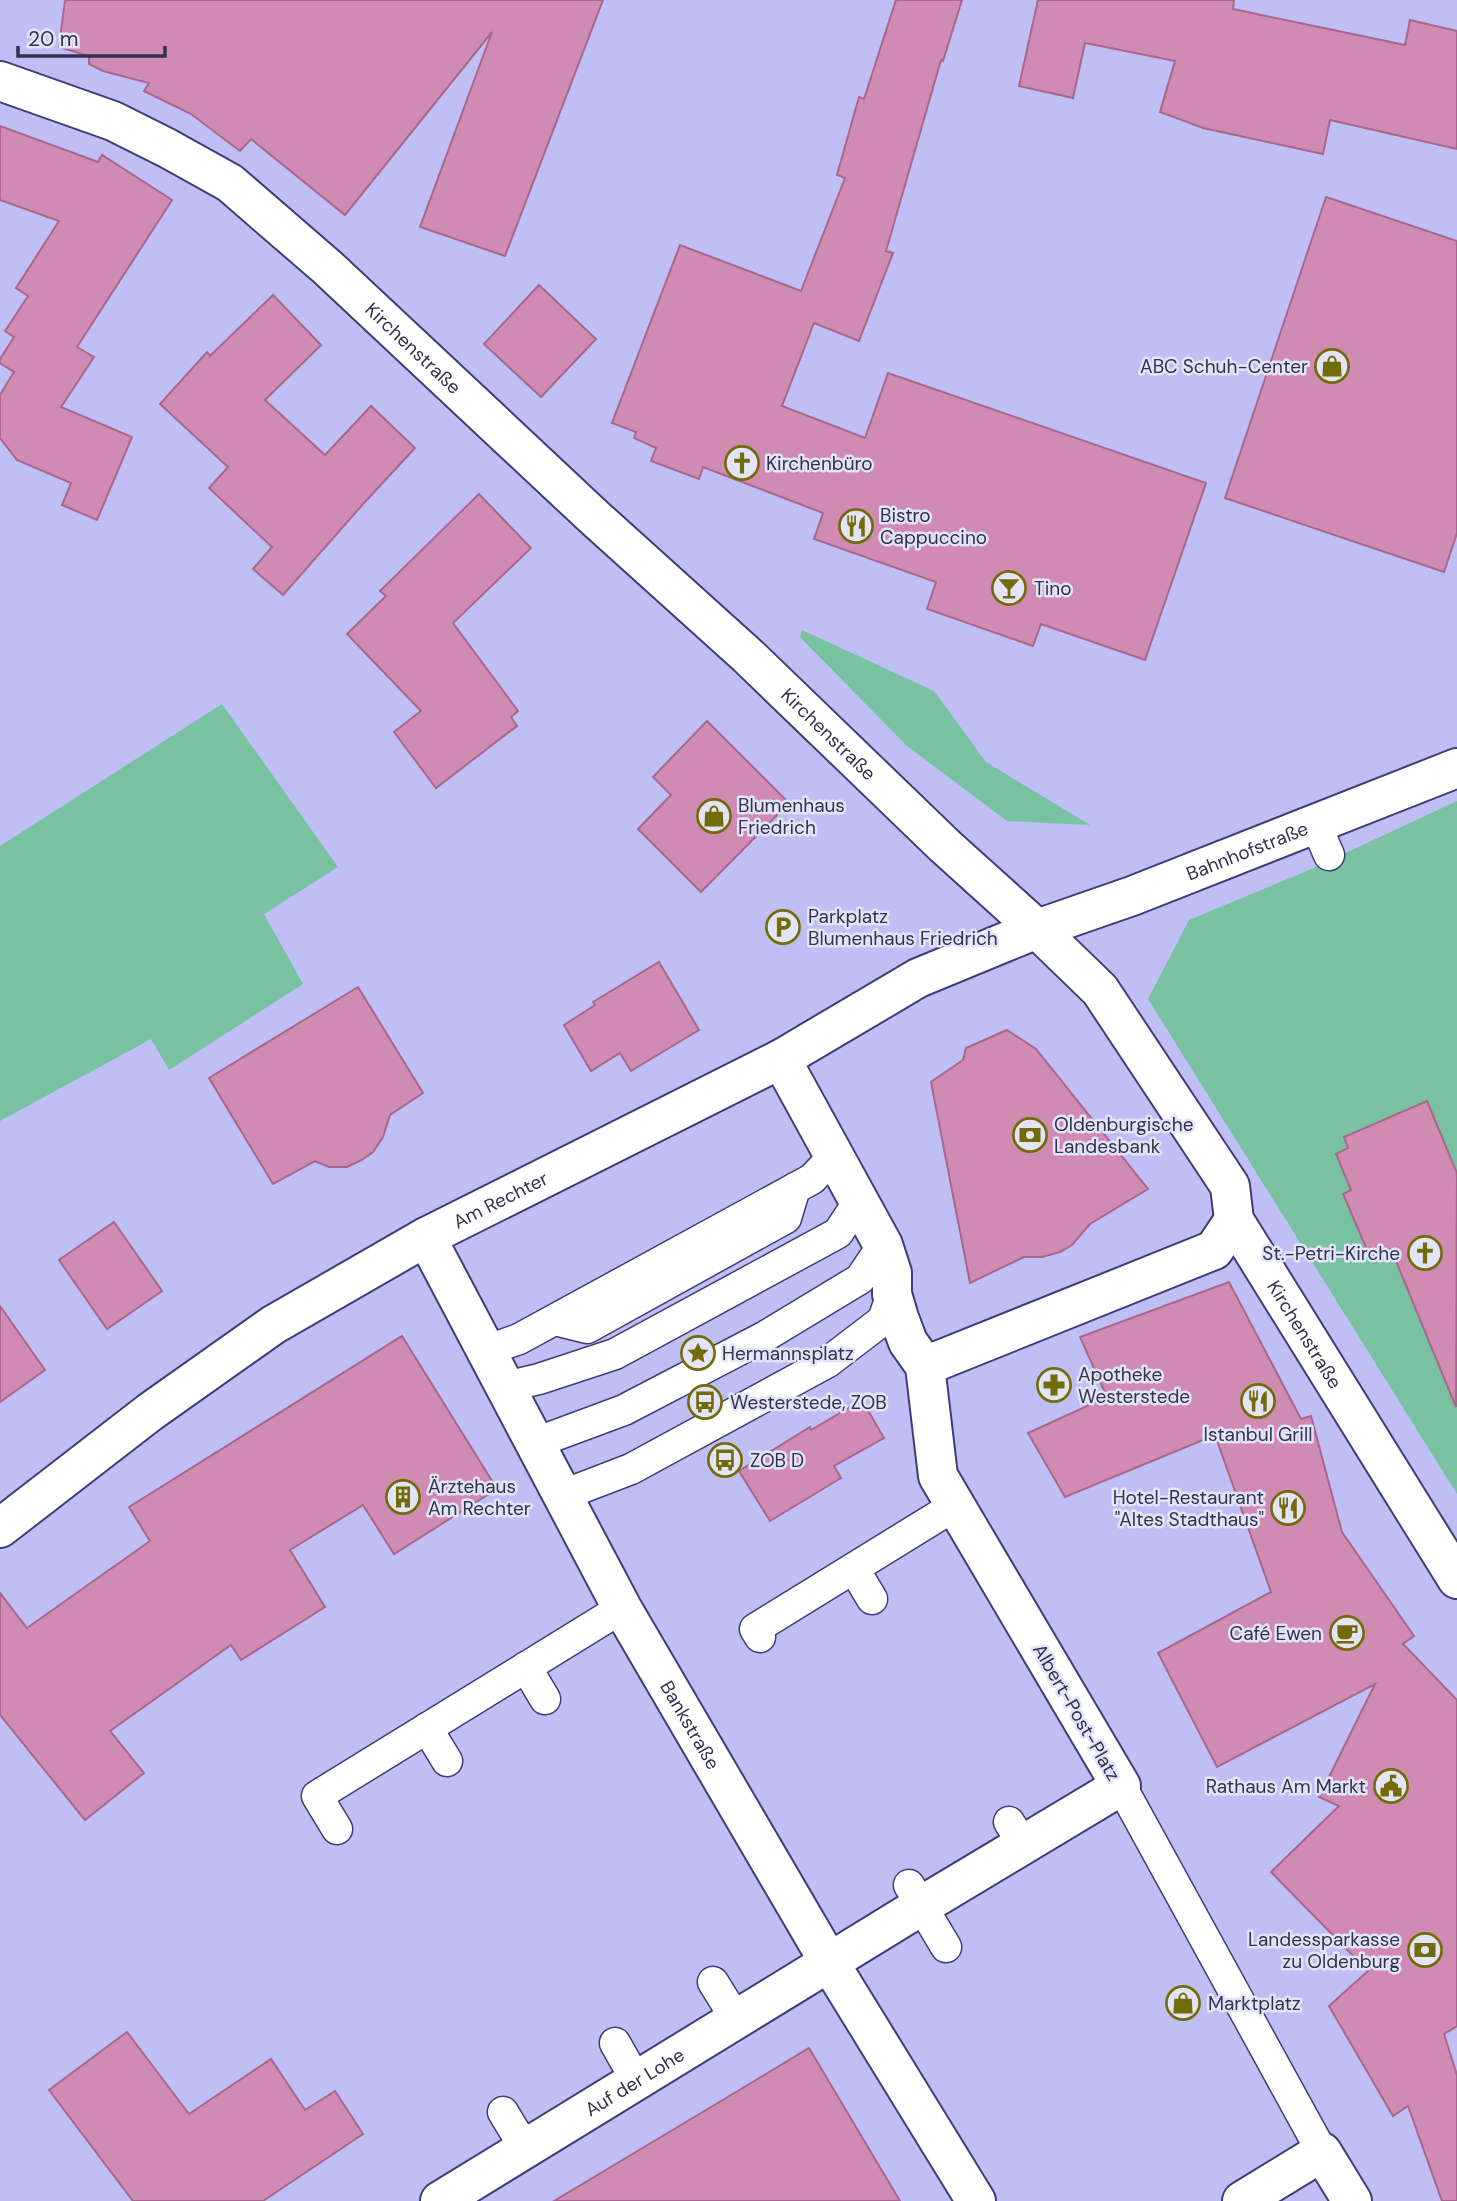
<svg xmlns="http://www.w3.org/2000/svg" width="1457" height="2201" viewBox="0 0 1457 2201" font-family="'DM Sans',sans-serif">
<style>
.green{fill:#78c1a1}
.building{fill:#cf8bb1;stroke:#a7678c;stroke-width:2}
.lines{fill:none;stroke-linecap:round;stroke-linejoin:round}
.lane-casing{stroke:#413c76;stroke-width:33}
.street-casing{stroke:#413c76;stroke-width:42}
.lane{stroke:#fff;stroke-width:30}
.street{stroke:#fff;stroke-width:38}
.labels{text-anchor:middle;stroke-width:5;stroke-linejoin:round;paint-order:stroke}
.street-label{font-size:19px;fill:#32324d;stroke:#e3e4f9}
.poi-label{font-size:19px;fill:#32324d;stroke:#e3e4f9;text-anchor:start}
</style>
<rect width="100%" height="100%" fill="#bfbff6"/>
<g class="green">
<polygon points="802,630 934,691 986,762 1090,825 1007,821 907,746 800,637"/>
<polygon points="222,704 338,867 264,914 303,984 169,1070 151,1039 0,1121 0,846"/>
<polygon points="1457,801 1457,1494 1148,999 1189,920 1307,871"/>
</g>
<g class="building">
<polygon points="65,0 603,0 505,256 420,227 492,32 345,215 251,139 240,151 191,114 144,91 149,83 103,71 89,64 89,56 59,47"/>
<polygon points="896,0 962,0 943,61 941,60 886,251 893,253 859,341 814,323 782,406 865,438 888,373 1206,483 1145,660 1041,624 1033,646 927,609 936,582 814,539 823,513 703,467 699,479 651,461 656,448 634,438 636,432 612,423 680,245 801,291 845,178 837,175 859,97 864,99"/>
<polygon points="1038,0 1234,0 1233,9 1405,45 1410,20 1457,31 1457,149 1330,120 1323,154 1203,128 1160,112 1175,61 1085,43 1073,98 1019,86"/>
<polygon points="0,126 98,162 102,155 172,200 77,347 94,357 61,407 132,437 97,520 62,505 71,483 17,460 0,438 0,395 14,372 0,363 0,359 14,337 5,331 28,296 16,288 59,221 0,200"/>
<polygon points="1326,197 1457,241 1457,533 1444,572 1225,498"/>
<polygon points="539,285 596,339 541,397 484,344"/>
<polygon points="273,295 321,345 265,400 325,455 371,406 415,448 364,503 283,595 253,569 272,547 209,488 228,467 160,404 207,352 210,356"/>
<polygon points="479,494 531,548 453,623 518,711 511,717 517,726 436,788 394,732 421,711 347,634 386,596 380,591"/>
<polygon points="707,721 789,803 701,892 638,829 671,795 653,777"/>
<polygon points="659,962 699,1030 631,1071 620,1053 591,1071 564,1025 595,1005 593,1002"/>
<polygon points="358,987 423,1093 390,1115 383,1137 373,1152 362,1160 347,1167 329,1167 315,1161 273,1184 209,1078"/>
<polygon points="1007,1030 1036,1049 1148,1189 1090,1224 1072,1245 1060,1252 1042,1257 1024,1257 970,1283 931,1082 963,1060 966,1048"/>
<polygon points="1427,1101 1457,1173 1456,1407 1391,1249 1370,1257 1343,1194 1351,1190 1336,1154 1348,1148 1344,1137"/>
<polygon points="114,1222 162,1291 107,1329 59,1260"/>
<polygon points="1229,1282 1301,1419 1311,1416 1342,1532 1414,1636 1403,1644 1457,1700 1457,2026 1444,2034 1457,2075 1457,2201 1442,2201 1408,2106 1393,2116 1329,2006 1368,1971 1271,1872 1339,1806 1319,1797 1375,1684 1217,1767 1158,1653 1271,1592 1215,1435 1065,1497 1028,1433 1107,1397 1080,1337"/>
<polygon points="0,1306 45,1370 0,1402"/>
<polygon points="402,1336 497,1489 394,1554 363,1505 290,1550 325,1607 241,1660 231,1645 110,1731 144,1773 85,1820 0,1715 0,1593 27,1628 150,1541 129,1507"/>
<polygon points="862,1400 884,1438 834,1466 841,1478 770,1521 739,1471 810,1427 811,1430"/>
<polygon points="127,2032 189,2114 271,2059 305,2110 335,2091 363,2134 263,2201 133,2201 49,2090"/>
<polygon points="809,2048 900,2201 554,2201 726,2098"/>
</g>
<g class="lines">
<g class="lane-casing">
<g id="lane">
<polyline points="1316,825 1329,855"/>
<polyline points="555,1320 587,1328 786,1218 795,1188"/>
<polyline points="485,1351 519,1339 812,1179 833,1157"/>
<polyline points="505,1387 539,1379 615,1354 838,1233 859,1201"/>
<polyline points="535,1443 624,1410 764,1337 860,1279 883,1245"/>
<polyline points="563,1495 631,1469 828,1362 883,1320 892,1294"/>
<polyline points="854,1569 872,1599"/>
<polyline points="760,1637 755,1629 956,1505"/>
<polyline points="526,1667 545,1699"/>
<polyline points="427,1728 447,1761"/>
<polyline points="1121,1786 1322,2152"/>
<polyline points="1009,1822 1023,1844"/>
<polyline points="337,1829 317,1796 622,1608"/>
<polyline points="909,1885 946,1947"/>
<polyline points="713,1982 736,2019"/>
<polyline points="615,2043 636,2080"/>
<polyline points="503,2112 526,2150"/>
</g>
</g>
<g class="street-casing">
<g id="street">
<path id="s1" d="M0 81 113 121 167 148 230 183 327 267 595 518 748 656 945 846 1037 929 1100 990 1230 1186 1234 1220 1457 1579"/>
<path id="s2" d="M426 1237 622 1608 829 1962 976 2201"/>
<polyline points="925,1366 1214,1250 1234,1220"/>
<path id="s3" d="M0 1528 150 1412 273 1325 426 1237 781 1059 918 978 1037 929 1132 896 1457 768"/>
<path id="s4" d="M440 2201 921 1906 1121 1786 938 1476 925 1366 908 1342 899 1318 892 1294V1273L883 1245 781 1059"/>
<polyline points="1242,2201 1322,2152 1352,2201"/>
</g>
</g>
<use href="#lane" class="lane"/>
<use href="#street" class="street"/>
</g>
<defs>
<g id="shop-ring" transform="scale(1.75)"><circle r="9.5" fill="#e3e4f9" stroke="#726b06" stroke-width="1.5"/><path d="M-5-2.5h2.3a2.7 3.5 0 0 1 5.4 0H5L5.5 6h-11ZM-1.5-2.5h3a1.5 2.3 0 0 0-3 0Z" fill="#726b06"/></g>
<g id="church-ring" transform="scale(1.75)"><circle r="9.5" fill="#e3e4f9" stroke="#726b06" stroke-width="1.5"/><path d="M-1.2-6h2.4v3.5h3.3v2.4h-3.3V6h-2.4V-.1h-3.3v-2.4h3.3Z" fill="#726b06"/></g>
<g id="restaurant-ring" transform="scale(1.75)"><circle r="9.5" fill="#e3e4f9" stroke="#726b06" stroke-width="1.5"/><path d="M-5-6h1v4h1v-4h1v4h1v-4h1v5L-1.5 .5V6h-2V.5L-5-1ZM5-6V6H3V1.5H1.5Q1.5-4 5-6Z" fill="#726b06"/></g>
<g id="bar-ring" transform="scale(1.75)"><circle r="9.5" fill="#e3e4f9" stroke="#726b06" stroke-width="1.5"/><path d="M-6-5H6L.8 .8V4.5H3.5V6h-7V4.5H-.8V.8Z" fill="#726b06"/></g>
<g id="parking-ring" transform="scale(1.75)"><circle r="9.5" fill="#e3e4f9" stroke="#726b06" stroke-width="1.5"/><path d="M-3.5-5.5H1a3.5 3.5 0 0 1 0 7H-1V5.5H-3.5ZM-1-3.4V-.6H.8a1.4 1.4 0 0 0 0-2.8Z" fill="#726b06"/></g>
<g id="bank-ring" transform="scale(1.75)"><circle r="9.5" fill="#e3e4f9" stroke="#726b06" stroke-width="1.5"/><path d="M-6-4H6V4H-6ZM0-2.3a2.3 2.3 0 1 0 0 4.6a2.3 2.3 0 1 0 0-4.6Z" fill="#726b06"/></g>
<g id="sight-ring" transform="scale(1.75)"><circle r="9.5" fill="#e3e4f9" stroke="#726b06" stroke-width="1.5"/><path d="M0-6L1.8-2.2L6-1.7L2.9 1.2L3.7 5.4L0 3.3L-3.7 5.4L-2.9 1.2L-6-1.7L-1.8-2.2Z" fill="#726b06"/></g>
<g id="pharmacy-ring" transform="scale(1.75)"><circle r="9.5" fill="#e3e4f9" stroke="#726b06" stroke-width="1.5"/><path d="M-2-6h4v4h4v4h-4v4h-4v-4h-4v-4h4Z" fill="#726b06"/></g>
<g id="bus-ring" transform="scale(1.75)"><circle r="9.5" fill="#e3e4f9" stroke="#726b06" stroke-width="1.5"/><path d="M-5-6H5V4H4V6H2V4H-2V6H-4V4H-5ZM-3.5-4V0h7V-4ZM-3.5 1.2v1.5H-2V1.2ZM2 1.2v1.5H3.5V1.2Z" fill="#726b06"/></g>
<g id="building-ring" transform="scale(1.75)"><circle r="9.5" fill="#e3e4f9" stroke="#726b06" stroke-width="1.5"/><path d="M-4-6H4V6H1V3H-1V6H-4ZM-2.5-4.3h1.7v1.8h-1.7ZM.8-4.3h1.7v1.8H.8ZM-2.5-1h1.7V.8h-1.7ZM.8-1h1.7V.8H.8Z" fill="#726b06"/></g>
<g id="cafe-ring" transform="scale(1.75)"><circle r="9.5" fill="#e3e4f9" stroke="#726b06" stroke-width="1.5"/><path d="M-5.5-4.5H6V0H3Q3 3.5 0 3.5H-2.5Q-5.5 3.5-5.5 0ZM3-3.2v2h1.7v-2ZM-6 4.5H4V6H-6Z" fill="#726b06"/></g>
<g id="civic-ring" transform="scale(1.75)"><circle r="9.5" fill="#e3e4f9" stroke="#726b06" stroke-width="1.5"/><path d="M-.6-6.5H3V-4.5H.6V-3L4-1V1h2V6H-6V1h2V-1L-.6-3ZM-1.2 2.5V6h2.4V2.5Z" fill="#726b06"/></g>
</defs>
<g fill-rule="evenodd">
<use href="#shop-ring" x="1332" y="366"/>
<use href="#church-ring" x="742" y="463"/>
<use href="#restaurant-ring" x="856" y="526"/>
<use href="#bar-ring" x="1009" y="588"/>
<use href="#shop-ring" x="714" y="816"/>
<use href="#parking-ring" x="783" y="927"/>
<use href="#bank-ring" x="1030" y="1135"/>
<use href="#church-ring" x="1425" y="1253"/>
<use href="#sight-ring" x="698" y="1353"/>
<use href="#pharmacy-ring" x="1054" y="1385"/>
<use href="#restaurant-ring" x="1258" y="1401"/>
<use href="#bus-ring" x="705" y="1402"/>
<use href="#bus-ring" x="725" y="1460"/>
<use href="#building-ring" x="403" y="1497"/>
<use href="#restaurant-ring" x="1288" y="1508"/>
<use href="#cafe-ring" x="1347" y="1633"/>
<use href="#civic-ring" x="1391" y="1786"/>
<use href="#bank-ring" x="1425" y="1950"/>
<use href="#shop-ring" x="1183" y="2003"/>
</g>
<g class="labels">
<g class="street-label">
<text dy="7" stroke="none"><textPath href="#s1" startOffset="499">Kirchenstraße</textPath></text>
<text dy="7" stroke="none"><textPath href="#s1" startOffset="1066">Kirchenstraße</textPath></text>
<text dy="7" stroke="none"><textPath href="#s3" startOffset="1426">Bahnhofstraße</textPath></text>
<text dy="7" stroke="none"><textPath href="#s3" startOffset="600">Am Rechter</textPath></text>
<text dy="7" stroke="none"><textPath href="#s1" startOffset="1843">Kirchenstraße</textPath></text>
<text transform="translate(1077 1712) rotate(60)" y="7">Albert-Post-Platz</text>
<text dy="7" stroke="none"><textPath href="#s2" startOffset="555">Bankstraße</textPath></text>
<text dy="7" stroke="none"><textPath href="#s4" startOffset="228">Auf der Lohe</textPath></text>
</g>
<g class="poi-label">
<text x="1308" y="373" text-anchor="end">ABC Schuh-Center</text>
<text x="766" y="470">Kirchenbüro</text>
<text x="880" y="522">Bistro<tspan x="880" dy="22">Cappuccino</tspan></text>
<text x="1034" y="595">Tino</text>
<text x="738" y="812">Blumenhaus<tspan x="738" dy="22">Friedrich</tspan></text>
<text x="808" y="923">Parkplatz<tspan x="808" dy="22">Blumenhaus Friedrich</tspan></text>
<text x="1054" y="1131">Oldenburgische<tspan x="1054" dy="22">Landesbank</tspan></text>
<text x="1400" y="1260" text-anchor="end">St.-Petri-Kirche</text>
<text x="722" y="1360">Hermannsplatz</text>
<text x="1078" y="1381">Apotheke<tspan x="1078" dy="22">Westerstede</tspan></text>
<text x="730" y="1409">Westerstede, ZOB</text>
<text x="1258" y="1441" text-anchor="middle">Istanbul Grill</text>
<text x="750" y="1467">ZOB D</text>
<text x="428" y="1493">Ärztehaus<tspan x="428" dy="22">Am Rechter</tspan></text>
<text x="1264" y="1504" text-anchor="end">Hotel-Restaurant<tspan x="1264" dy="22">"Altes Stadthaus"</tspan></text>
<text x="1322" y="1640" text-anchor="end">Café Ewen</text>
<text x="1366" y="1793" text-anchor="end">Rathaus Am Markt</text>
<text x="1400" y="1946" text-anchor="end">Landessparkasse<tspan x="1400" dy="22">zu Oldenburg</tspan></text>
<text x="1208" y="2010">Marktplatz</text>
</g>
</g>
<path d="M18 46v10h147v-10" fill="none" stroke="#32324d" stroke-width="3.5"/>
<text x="28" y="46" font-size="21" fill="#32324d" stroke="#e3e4f9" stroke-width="5" paint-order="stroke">20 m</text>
</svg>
